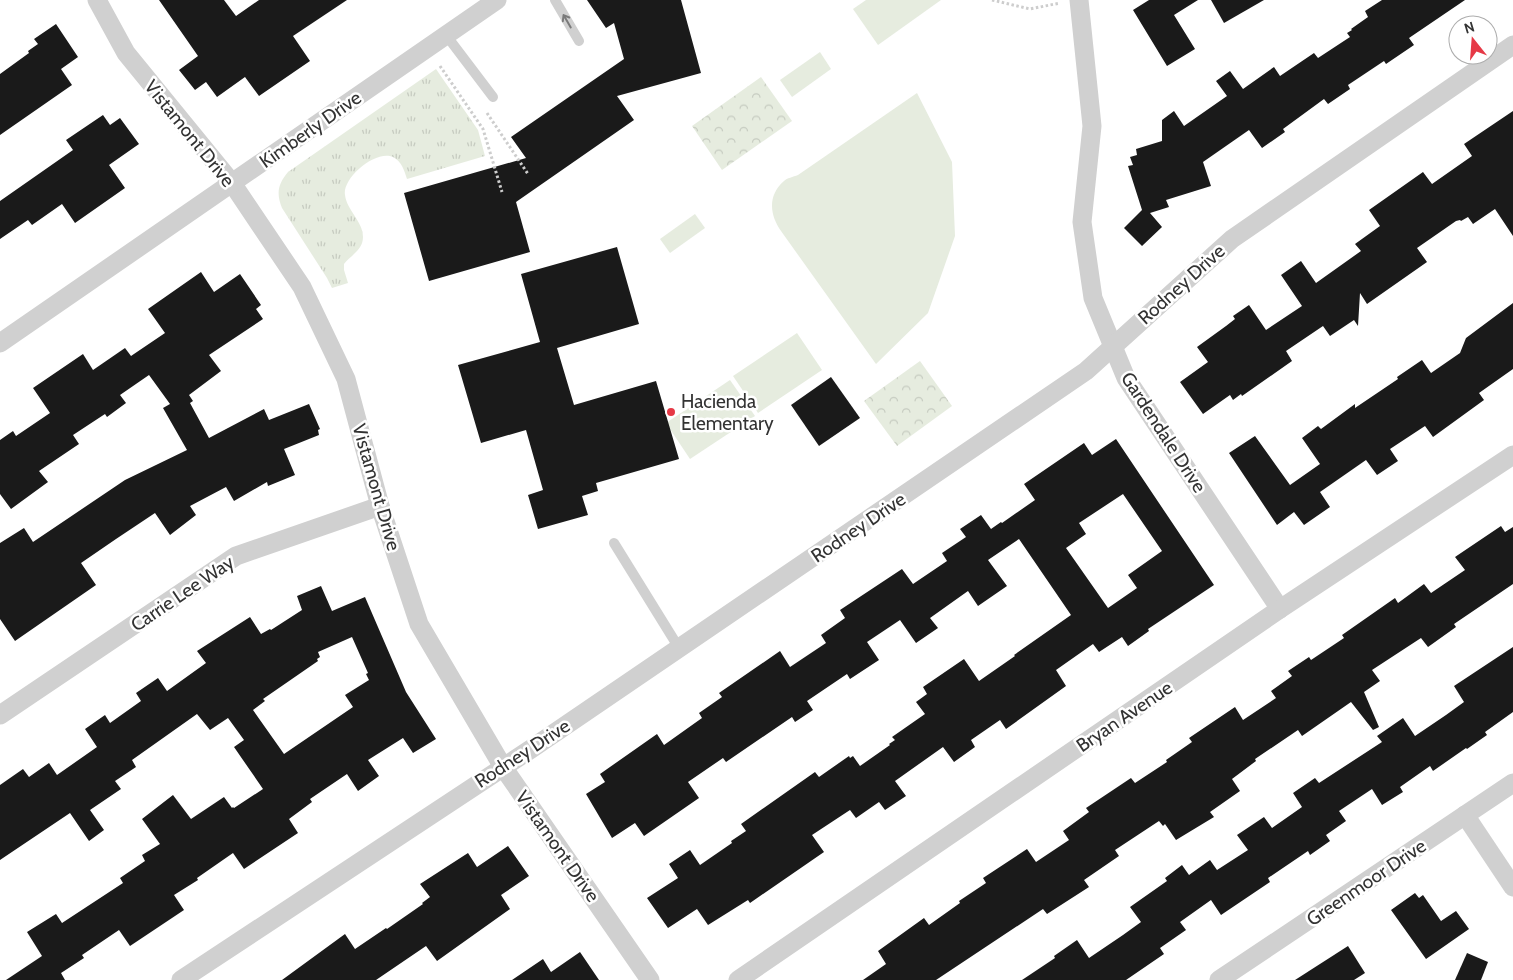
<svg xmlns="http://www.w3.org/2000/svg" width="1513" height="980" viewBox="0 0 1513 980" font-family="Cabin,sans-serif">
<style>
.grass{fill:url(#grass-tufts)}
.park{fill:url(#park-crowns)}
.garden{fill:#e6ecdf}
.building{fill:#1a1a1a;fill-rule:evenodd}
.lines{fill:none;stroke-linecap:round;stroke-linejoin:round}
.path{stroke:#cdcdcd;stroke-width:3;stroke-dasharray:2.5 2.5;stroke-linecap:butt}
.lane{stroke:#d0d0d0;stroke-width:10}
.street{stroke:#d0d0d0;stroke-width:19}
.oneway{stroke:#7a7a7a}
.poi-dot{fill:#e63946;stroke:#fff;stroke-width:2}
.labels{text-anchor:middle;stroke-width:5;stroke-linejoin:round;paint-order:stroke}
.street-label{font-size:19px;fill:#333;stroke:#fff}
.poi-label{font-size:19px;fill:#333;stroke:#fff;text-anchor:start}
</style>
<defs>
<pattern id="grass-tufts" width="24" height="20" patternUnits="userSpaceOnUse" patternTransform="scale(1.25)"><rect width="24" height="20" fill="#e6ecdf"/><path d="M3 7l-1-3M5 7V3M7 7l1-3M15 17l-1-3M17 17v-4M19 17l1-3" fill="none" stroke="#c6cbc0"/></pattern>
<pattern id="park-crowns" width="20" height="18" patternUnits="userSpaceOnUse" patternTransform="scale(1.25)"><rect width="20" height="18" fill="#e6ecdf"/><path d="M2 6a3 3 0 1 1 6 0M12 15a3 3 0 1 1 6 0" fill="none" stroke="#c6cbc0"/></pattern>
</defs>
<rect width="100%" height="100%" fill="#fff"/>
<path class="grass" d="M436 69 478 130 485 156 407 179C404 170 402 162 393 157 376 149 342 178 345 195 347 211 363 221 363 237 363 250 351 255 344 264V270L348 283 332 288 327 278 282 208C276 193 278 184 288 172Z"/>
<g class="park">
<polygon points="761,77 792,121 722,170 692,126"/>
<polygon points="920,361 952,406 897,446 864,401"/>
</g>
<g class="garden">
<polygon points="866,0 941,0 878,45 853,9"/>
<polygon points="820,52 831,69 792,97 780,80"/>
<path d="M917 93 952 162 955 236 928 313 876 364 781 231C770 215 767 196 784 181 787 178 793 177 798 175Z"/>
<polygon points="695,214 705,228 670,253 660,239"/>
<polygon points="797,333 822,370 758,413 733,376"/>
<polygon points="730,380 755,416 690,459 666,423"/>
</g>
<g class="building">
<polygon points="159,0 224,0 236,16 259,0 347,0 293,36 310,61 259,96 245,77 217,97 206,82 195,90 179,70 198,56"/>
<polygon points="587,0 681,0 701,73 617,96 634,120 516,202 530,252 429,281 404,193 526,158 511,137 624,59 614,23 606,28"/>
<polygon points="1149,0 1198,0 1174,15 1195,49 1167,66 1133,10"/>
<polygon points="1211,0 1264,0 1224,23"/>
<polygon points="1382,0 1465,0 1409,38 1414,45 1386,64 1384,61 1348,85 1350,89 1328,104 1324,99 1283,129 1285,132 1262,148 1249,130 1203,162 1211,186 1166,200 1169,207 1150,213 1162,227 1142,246 1124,228 1142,210 1128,166 1133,165 1130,157 1137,155 1136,149 1162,141 1162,120 1174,111 1184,126 1227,96 1216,81 1230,71 1243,89 1274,67 1280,76 1314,53 1318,58 1350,37 1347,33 1352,30 1351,29 1368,17 1365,11"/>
<polygon points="56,24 78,57 61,69 72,85 0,135 0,74 29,53 28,51 38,44 34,39"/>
<polygon points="1513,111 1513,236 1495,209 1473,224 1468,217 1461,221 1460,220 1456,221 1417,248 1427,262 1367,304 1360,293 1358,326 1354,320 1330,336 1323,326 1286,351 1292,361 1242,396 1241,394 1233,400 1230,395 1203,414 1180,382 1208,362 1197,347 1226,326 1235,319 1233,316 1249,305 1266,330 1302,306 1281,275 1301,261 1316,283 1361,251 1355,244 1380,226 1369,210 1423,172 1432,184 1472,156 1464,144"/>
<polygon points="103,115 110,125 120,118 139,144 109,165 125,188 75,223 62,204 32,225 28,220 0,239 0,201 73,150 66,140"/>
<polygon points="617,247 639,324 557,348 574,405 656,381 679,459 596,483 598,491 582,496 588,515 538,529 528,495 543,490 526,430 481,443 458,365 540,342 521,274"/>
<polygon points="201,272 214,292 240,274 261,305 256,309 263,319 209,355 221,371 189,395 193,401 190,403 209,438 264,409 269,420 309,404 320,429 318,430 319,435 284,449 295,475 268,486 267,482 234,501 226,487 190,506 196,515 170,535 155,513 116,539 81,563 96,585 15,641 0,619 0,543 24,528 33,542 125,480 187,450 163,408 170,404 149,375 120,395 126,403 107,417 105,414 73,435 79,444 39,471 48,482 11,509 0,494 0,440 13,431 16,436 50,413 33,388 83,354 93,370 125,348 131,356 165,333 148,309"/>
<polygon points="1513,303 1513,369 1479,393 1484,400 1433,437 1425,426 1390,449 1398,461 1377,475 1366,460 1320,492 1330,507 1304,525 1294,512 1277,525 1229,453 1255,436 1290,485 1320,464 1302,438 1318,426 1321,429 1355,404 1355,408 1398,379 1397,377 1422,360 1431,373 1460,353 1466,338"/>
<polygon points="831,377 860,418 819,446 791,405"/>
<path d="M1116 439 1214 585 1148 629 1149 631 1128 646 1122 637 1099 652 1093 644 1056 670 1066 686 1006 729 1000 720 971 740 975 747 954 762 943 747 895 781 906 796 885 810 879 802 856 818 850 810 812 835 824 852 750 903 748 900 708 925 697 909 668 928 647 898 678 878 669 864 690 850 700 865 732 843 731 841 746 831 741 824 815 772 819 777 849 756 850 758 853 756 860 766 890 745 889 744 895 740 892 737 925 714 916 702 927 694 923 687 964 659 979 681 1015 656 1014 655 1071 615 1019 539 988 560 1007 586 978 606 968 591 930 618 938 628 916 643 900 620 867 642 879 660 850 679 847 674 807 701 813 710 795 722 792 717 726 762 723 758 688 782 699 798 644 836 635 823 612 838 586 794 605 782 600 774 657 734 664 745 702 718 699 713 722 697 719 693 780 651 790 667 826 643 821 635 845 618 840 610 902 569 913 584 947 561 942 553 966 537 960 529 981 515 991 529 1001 522 1002 523 1035 500 1024 484 1084 443 1092 455ZM1123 494 1162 551 1128 575 1137 588 1108 608 1066 548 1086 534 1079 523Z"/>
<polygon points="1501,526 1505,532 1513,527 1513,584 1454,624 1456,627 1428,647 1421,638 1372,670 1380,681 1364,692 1379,727 1373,730 1351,702 1302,736 1298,730 1255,759 1256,761 1232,779 1240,791 1210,812 1214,817 1176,840 1165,824 1163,826 1159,821 1115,850 1119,856 1084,880 1089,887 1047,914 1043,909 936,980 863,980 886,964 878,951 924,918 929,925 960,903 959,901 986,883 983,878 1027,849 1036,862 1069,840 1063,831 1089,812 1086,808 1131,778 1135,783 1167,762 1166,760 1192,742 1189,738 1235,707 1243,720 1276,698 1271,691 1292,676 1288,671 1309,657 1311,660 1344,638 1342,635 1395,598 1398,603 1424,584 1431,593 1465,570 1455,557"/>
<path d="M321 586 332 611 365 597 406 692 436 739 413 753 403 738 368 760 379 776 358 791 347 774 310 799 312 802 289 819 298 833 244 869 233 853 197 878 198 880 174 895 184 910 130 946 119 930 82 955 84 958 61 973 65 980H6L42 956 27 932 56 914 62 923 123 883 120 878 145 861 142 855 160 844 142 819 173 795 191 819 224 797 232 808 233 807 234 808 263 789 234 747 244 740 228 718 210 730 197 714 132 760 136 767 115 781 121 789 90 810 104 830 89 841 70 813 0 860V785L23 769 29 777 49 763 57 775 97 747 85 729 105 715 110 723 141 701 136 693 158 678 167 691 206 663 197 651 250 617 261 634 270 629 271 630 302 610 297 596ZM352 637 368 673 366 674 369 680 345 695 353 707 284 754 253 710 265 701 263 699 318 661 317 659 320 657 318 652Z"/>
<polygon points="1513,647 1513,712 1485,732 1487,735 1467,749 1466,748 1433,771 1430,766 1400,787 1403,792 1382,805 1372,789 1339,811 1346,821 1326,835 1330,841 1310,855 1308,851 1268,878 1270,882 1221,915 1211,900 1180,922 1186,930 1160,948 1164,954 1126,980 1022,980 1055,958 1054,956 1077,940 1089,958 1123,935 1141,922 1130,907 1167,881 1165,878 1182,865 1189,875 1210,860 1217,870 1248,850 1237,835 1264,817 1272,828 1302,807 1293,793 1315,778 1319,783 1382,742 1377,736 1403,718 1415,736 1446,715 1464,702 1454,686"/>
<polygon points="508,846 529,876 501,895 510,909 437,961 426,946 376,980 282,980 345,934 355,949 386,928 387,929 423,904 422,903 430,897 420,884 468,853 477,867"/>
<polygon points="1415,893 1419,898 1423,895 1441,921 1456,911 1469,929 1426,959 1391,910"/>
<polygon points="1348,946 1365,973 1354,980 1295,980"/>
<polygon points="580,952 599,980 512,980 543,959 551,972"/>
<polygon points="1467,953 1488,962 1481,980 1455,980"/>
</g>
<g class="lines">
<g class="path">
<polyline points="992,0 1030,9 1060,3"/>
<polyline points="440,66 483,129 502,192"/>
<polyline points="487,113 528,174"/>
</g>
<g class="lane">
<polyline points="555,0 579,41"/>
<polyline points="446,35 493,97"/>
<polyline points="614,543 679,648"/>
</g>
<g class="street">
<polyline points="97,0 126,53 232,183 302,287 346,379 380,506 419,624 503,767 650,980"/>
<polyline points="1079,0 1092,126 1082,222 1093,298 1126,378 1280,609"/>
<polyline points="0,343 497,0"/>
<polyline points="0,715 236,556 380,506"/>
<polyline points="1465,815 1513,887"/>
<polyline points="181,980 531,749 1086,371 1232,239 1513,45"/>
<polyline points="738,980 1280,609 1513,455"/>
<polyline points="1219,980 1513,783"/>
</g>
</g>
<defs><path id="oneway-shaft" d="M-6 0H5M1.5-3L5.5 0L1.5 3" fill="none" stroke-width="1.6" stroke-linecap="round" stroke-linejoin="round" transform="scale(1.25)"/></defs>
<use class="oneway" href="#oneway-shaft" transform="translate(567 21) rotate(-120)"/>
<circle class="poi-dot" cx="671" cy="412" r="5"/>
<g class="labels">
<g class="street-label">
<text transform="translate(310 129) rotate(-35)" y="7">Kimberly Drive</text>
<text transform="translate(190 133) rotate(51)" y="7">Vistamont Drive</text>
<text transform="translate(1181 284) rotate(-42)" y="7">Rodney Drive</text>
<text transform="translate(1164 432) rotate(57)" y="7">Gardendale Drive</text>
<text transform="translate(377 487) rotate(74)" y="7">Vistamont Drive</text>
<text transform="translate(858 527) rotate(-34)" y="7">Rodney Drive</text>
<text transform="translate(182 593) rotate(-34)" y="7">Carrie Lee Way</text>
<text transform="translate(1124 716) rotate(-34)" y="7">Bryan Avenue</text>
<text transform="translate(522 753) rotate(-33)" y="7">Rodney Drive</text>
<text transform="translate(558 846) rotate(55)" y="7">Vistamont Drive</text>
<text transform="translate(1366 882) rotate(-34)" y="7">Greenmoor Drive</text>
</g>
<g class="poi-label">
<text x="681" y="408">Hacienda<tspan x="681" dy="22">Elementary</tspan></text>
</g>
</g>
<g transform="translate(1473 40) rotate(343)"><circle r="24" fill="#ffffff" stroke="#adadad"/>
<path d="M0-4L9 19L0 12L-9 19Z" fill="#e63946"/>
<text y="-8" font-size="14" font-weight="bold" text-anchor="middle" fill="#333333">N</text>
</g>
</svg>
